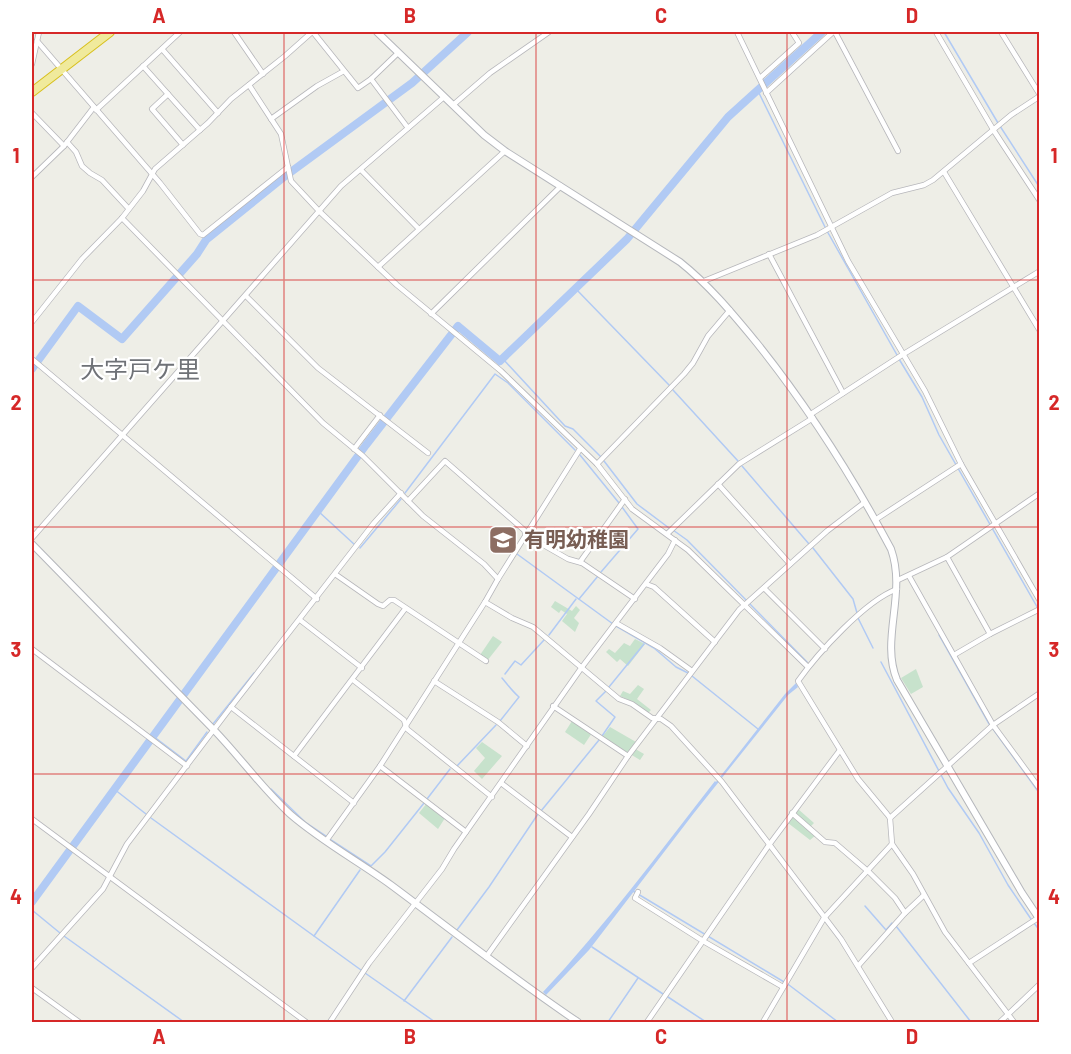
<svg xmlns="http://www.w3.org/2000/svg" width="1071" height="1054" viewBox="0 0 1071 1054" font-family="Barlow,'Noto Sans JP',sans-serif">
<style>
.green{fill:#c7e2cc}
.water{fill:#b1caf4}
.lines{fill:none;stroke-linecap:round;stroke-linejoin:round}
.stream{stroke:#b1caf4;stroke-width:1.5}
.river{stroke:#b1caf4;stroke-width:8}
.street-casing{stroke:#b7b7bb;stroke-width:6}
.secondary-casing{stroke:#b5b7bc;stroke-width:8}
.highway-casing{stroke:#d8c01d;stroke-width:10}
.street{stroke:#fff;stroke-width:4.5}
.secondary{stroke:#fff;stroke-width:6}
.highway{stroke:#f0ea9c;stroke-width:8}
.grid{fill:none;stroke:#d62828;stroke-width:1.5;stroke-opacity:0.55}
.labels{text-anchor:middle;stroke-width:4.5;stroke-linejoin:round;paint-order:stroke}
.education-label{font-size:21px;font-weight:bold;fill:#785e54;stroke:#fff;text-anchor:start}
.quarter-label{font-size:24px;fill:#6f7277;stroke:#fff}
.neatline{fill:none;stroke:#d62828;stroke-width:2}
.grid-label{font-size:20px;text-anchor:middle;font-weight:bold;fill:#d62828}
</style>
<rect width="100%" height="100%" fill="#eeeee7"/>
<g class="green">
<polygon points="555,601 572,611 576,606 580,610 574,618 579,623 575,632 562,621 567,614 561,610 559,613 551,607"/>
<polygon points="493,636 502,642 487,661 480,655"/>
<polygon points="635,639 645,644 628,666 620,659 617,662 606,652 609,649 615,653 624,643 630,646"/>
<polygon points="916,669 923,687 911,694 901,678"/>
<polygon points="638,685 644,689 637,699 651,710 648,713 635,703 620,696 623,691 630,694"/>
<polygon points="572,721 592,733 584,745 565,732"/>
<polygon points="610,727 636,742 632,747 644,754 640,760 602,737"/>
<polygon points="482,742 502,756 482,779 474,771 485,758 476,748"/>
<polygon points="427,803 445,818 438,829 419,813"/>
<polygon points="798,809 814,823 809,828 816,835 810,840 788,823"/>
</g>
<path class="water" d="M796 683 798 687 788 695 694 813 589 950 546 995 543 992C605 926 659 853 715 781L716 782 785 694Z"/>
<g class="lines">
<g class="stream">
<polyline points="944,32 998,123 1040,188"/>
<polyline points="758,91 825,227"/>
<polyline points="827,231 897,355"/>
<polyline points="575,288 669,385"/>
<polyline points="503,359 565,426 573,429 601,457"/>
<polyline points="899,359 922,397 939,435 1040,612"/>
<polyline points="499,365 500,361"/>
<polyline points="673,390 738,461"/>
<polyline points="580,455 619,503"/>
<polyline points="604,461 637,504 669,528"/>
<polyline points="742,466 809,544"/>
<polyline points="405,493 495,374 508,383 575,450"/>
<polyline points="318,511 355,545"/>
<polyline points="673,530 687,540 807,662"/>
<polyline points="360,548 401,499"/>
<polyline points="813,548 853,599 857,613"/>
<polyline points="510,550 512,551"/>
<polyline points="517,554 613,624"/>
<polyline points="601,572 638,529 622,507"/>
<polyline points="579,599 598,576"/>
<polyline points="858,618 873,648"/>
<polyline points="616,626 654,648 676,667 688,673"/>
<polyline points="549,635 576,599"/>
<polyline points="939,635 989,724"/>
<polyline points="881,662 948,788 979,833 1008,885 1031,919"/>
<polyline points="505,674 515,661 521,665 544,640"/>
<polyline points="692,676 758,729"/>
<polyline points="609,687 644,644"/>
<path d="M500 721 519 697C512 691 508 685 502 678"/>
<polyline points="213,724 254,673"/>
<polyline points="993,729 1040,794"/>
<polyline points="153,736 186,761 207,732"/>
<polyline points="602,736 615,717 596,701 606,691"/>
<polyline points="457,766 496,725"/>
<polyline points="114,789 146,814"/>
<polyline points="271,789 305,822 326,836"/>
<polyline points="427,799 450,769"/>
<polyline points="541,811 599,740"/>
<polyline points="151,818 361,970"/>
<polyline points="331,840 371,866 385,852 424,803"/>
<polyline points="633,891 789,985 838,1022"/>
<polyline points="865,906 886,930 892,923"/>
<polyline points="32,910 60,933"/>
<polyline points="1034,923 1040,931"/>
<polyline points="896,926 971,1022"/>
<polyline points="457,930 489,887 538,814"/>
<polyline points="64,936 184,1022"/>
<polyline points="314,936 360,870"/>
<polyline points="592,947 663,994"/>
<polyline points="365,973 435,1022"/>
<polyline points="668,997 706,1022"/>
<polyline points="404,1001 452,937"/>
<polyline points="608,1022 638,978"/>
</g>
<g class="river">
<polyline points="32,369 78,306 122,339 197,254 206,240 284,177 412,83 468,32"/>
<polyline points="32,902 366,445 458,326 500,361 627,239 728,117 822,32"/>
</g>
<g class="street-casing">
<g id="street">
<polyline points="234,32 263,74"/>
<polyline points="313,32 358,88 371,79 398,53"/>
<polyline points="737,32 848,261 925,391 961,464 1040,601"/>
<polyline points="835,32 898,151"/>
<polyline points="936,32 994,131 1040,201"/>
<polyline points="1001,32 1040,95"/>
<polyline points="37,41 160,183 200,234 203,235 288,167"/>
<polyline points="162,49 218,113"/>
<polyline points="32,64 39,32"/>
<polyline points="143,66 200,130"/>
<polyline points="760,78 799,43 792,32"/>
<polyline points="371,79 408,128"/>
<polyline points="249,85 281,134 291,181 319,211 397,285 501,371 597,464 632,509 688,550 808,667"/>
<polyline points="766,93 833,32"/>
<polyline points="168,94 152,109 183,145"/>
<polyline points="453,105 490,73 549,32"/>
<polyline points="96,110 180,32"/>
<polyline points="32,113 64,146"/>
<polyline points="271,119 317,86 344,71"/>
<polyline points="67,142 76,152 82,166 90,173 102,180 128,208"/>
<polyline points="361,170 419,229"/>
<polyline points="944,172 1040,331"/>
<polyline points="32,177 64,146 94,107"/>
<polyline points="122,218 323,423 363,456 423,516 484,564 498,579"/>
<polyline points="769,254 843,393"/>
<polyline points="378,267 505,151"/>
<polyline points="704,281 817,235 892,193 924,185 933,180 1011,115 1040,96"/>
<polyline points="246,296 318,368 428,453"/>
<polyline points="431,314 561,186"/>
<polyline points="32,322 82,259 122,218 143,191 155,169 208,123 231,99 285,56 312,32"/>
<polyline points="32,359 317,599"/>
<polyline points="811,414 902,355 1040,271"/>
<polyline points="354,449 380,415"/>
<polyline points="597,464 684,374 693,363 708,336 730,310"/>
<polyline points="718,484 790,564"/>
<polyline points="408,501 445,461 524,530 526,535 568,559 582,563 635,599"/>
<polyline points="875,520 961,464"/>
<polyline points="667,534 739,464 813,418"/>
<polyline points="32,538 341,186 444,97"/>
<polyline points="947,557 990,634 954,655"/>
<polyline points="580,562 625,499"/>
<polyline points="335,574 378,604 383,606 390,600 394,600 486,661"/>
<polyline points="909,576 993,725 1040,789"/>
<polyline points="898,580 947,557 1040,493"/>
<polyline points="646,584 654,587 715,642"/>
<polyline points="764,588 825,649"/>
<polyline points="485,602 512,618 533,627 619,699 632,704 652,718 661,719 671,726 722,782 841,939 892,1022"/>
<polyline points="300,620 362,668"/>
<polyline points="616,623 660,648 692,671"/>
<polyline points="990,634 1040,609"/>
<polyline points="32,649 187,766"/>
<polyline points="353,680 404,720 407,729 492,797"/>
<polyline points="434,681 498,722 527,746"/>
<polyline points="553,706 628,756"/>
<polyline points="231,707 354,803"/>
<polyline points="294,756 405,609"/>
<polyline points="380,766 466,832"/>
<polyline points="501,783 572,837"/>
<polyline points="792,813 825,842 835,843 870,873 895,898 905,913"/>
<polyline points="890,818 993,725 1040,693"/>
<polyline points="32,819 306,1022"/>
<polyline points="326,841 380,766 485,602 498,579 580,449"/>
<polyline points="892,844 913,874 945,932 1014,1022"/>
<polyline points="638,892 635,898 703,941 783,987"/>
<polyline points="486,957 589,814 628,756 739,610 827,531 865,502"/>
<polyline points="969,963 1038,918"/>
<polyline points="858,966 905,913 924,895"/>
<polyline points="32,968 103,889 127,844 231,707 374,523 401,493"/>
<polyline points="32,988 79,1022"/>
<polyline points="330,1022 369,963 442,869 454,849 582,667 668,554 675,540"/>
<polyline points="647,1022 769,845 840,750"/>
<path d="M763 1022 824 918 892 844 890 818 887 814 858 779 798 681C818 653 865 601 897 589"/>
<polyline points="1000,1022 1040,984"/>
</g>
</g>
<g class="secondary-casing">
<g id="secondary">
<path d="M377 32 484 135 505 151 680 262C709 285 732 313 756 342 808 407 852 476 891 549 907 594 880 639 897 680L1022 893 1040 920"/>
<path d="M32 544 214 730C240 757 262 788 290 814 321 841 358 861 391 885 453 931 514 979 578 1022"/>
</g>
</g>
<g class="highway-casing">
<polyline id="highway" points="32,92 110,32"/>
</g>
<use href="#street" class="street"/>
<use href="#secondary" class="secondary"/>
<use href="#highway" class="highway"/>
</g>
<path class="grid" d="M284 32V1022M536 32V1022M787 32V1022M32 280H1040M32 527H1040M32 774H1040"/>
<defs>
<g id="school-square" transform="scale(1.5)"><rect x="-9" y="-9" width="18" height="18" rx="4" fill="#8d6e63" stroke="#fff"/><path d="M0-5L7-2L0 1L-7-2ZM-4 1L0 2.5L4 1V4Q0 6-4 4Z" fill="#fff"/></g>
</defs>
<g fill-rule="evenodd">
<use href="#school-square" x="503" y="540"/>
</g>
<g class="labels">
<g class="education-label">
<text x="524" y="547">有明幼稚園</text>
</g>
<g class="quarter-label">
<text x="140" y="378">大字戸ケ里</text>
</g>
</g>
<rect width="1071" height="1054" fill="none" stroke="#ffffff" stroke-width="66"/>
<rect x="33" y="33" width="1005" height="988" class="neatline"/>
<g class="grid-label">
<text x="159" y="23">A</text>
<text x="410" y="23">B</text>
<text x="661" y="23">C</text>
<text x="912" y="23">D</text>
<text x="16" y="163">1</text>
<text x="1054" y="163">1</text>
<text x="16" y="410">2</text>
<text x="1054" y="410">2</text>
<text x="16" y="657">3</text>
<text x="1054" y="657">3</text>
<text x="16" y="904">4</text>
<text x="1054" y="904">4</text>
<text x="159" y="1044">A</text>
<text x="410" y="1044">B</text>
<text x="661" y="1044">C</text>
<text x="912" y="1044">D</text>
</g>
</svg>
